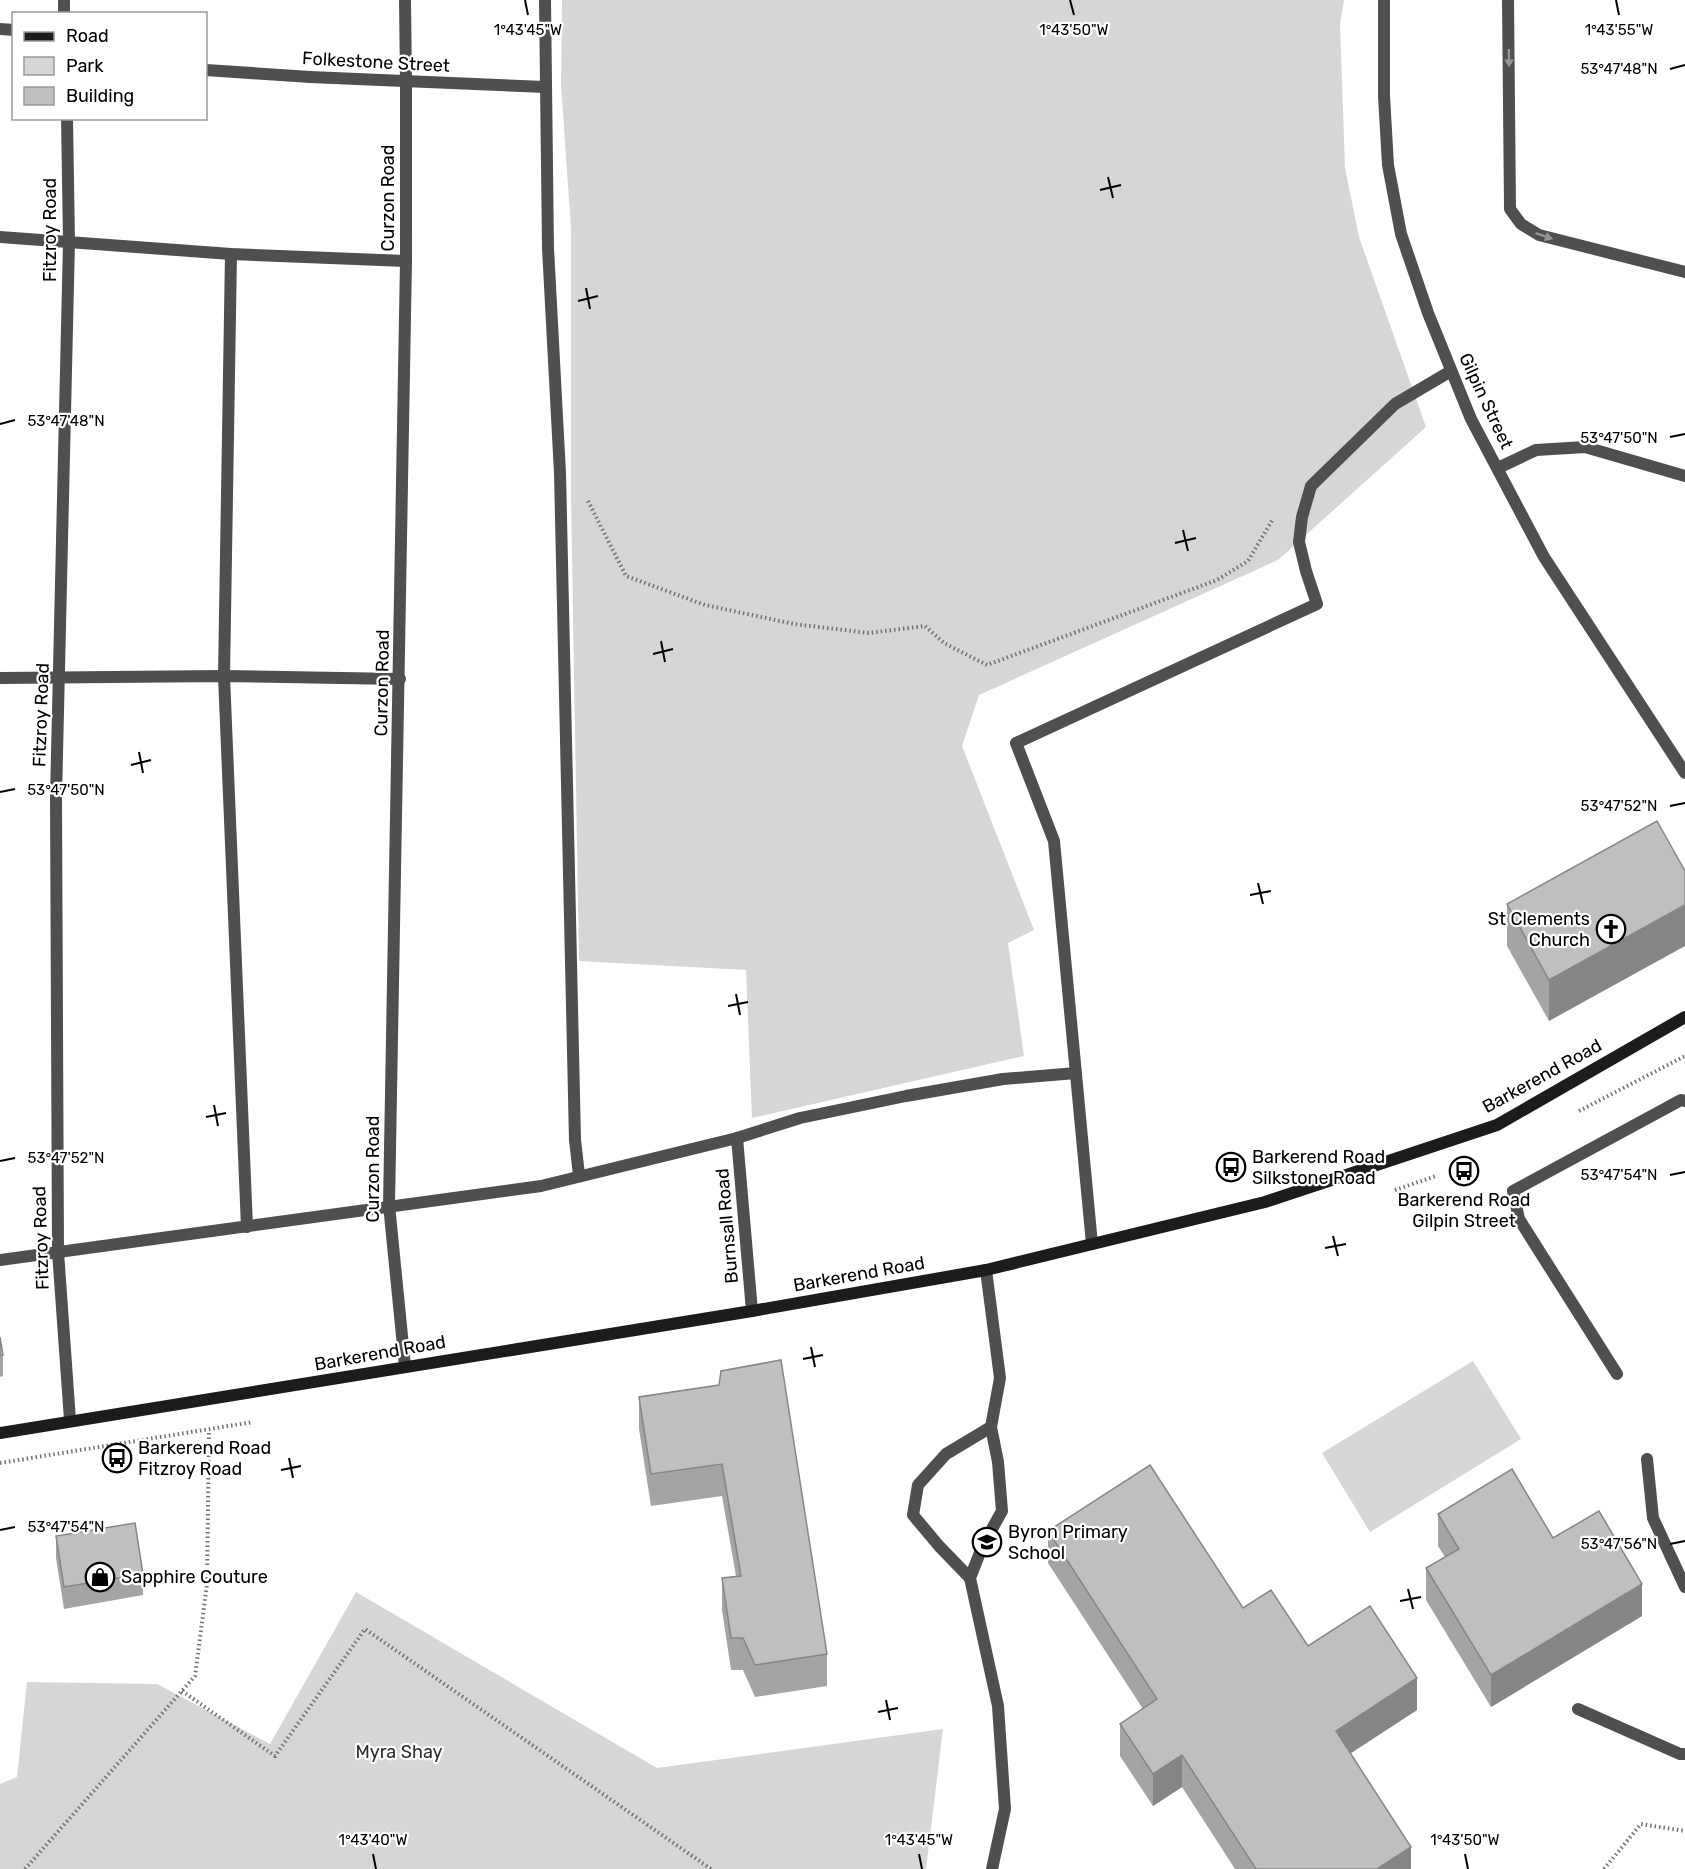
<svg xmlns="http://www.w3.org/2000/svg" width="1685" height="1869" viewBox="0 0 1685 1869" font-family="Rubik,sans-serif">
<style>
.green{fill:#d6d6d6}
.lines{fill:none;stroke-linecap:round;stroke-linejoin:round}
.path{stroke:#717171;stroke-width:4;stroke-dasharray:1.5 3;stroke-linecap:butt}
.service{stroke:#4f4f4f;stroke-width:12}
.pedestrian{stroke:#4f4f4f;stroke-width:12}
.minor{stroke:#4f4f4f;stroke-width:12}
.secondary{stroke:#1c1c1c;stroke-width:12}
.wall{fill:#a4a4a4}
.shaded-wall{fill:#868686}
.building{fill:#bfbfbf;stroke:#868686;stroke-width:1.5}
.oneway{fill:#959595}
.ticks{fill:none;stroke:#000;stroke-width:2}
.labels{text-anchor:middle;stroke-width:4.5;stroke-linejoin:round;paint-order:stroke}
.street-label{font-size:18px;fill:#000;stroke:#fff}
.poi-label{font-size:18px;fill:#000;stroke:#fff;text-anchor:start}
.park-label{font-size:18px;fill:#2d2d2d;stroke:#fff}
.ticks-label{font-size:15px;text-anchor:middle;fill:#000;stroke:#fff;stroke-width:4.5;stroke-linejoin:round;paint-order:stroke}
</style>
<rect width="100%" height="100%" fill="#fff"/>
<g class="green">
<polygon points="562,0 1344,0 1340,24 1345,168 1359,237 1426,427 1278,560 979,695 962,746 1034,930 1008,943 1024,1056 752,1118 746,970 579,961 571,498 571,229 561,84"/>
<polygon points="1473,1361 1521,1439 1370,1532 1322,1453"/>
<polygon points="356,1592 657,1768 943,1729 926,1869 0,1869 0,1784 17,1777 27,1682 157,1684 270,1744"/>
</g>
<g class="lines">
<g class="path">
<polyline points="588,501 626,576 705,605 794,624 869,633 925,626 944,643 987,665 1217,580 1248,561 1273,519"/>
<polyline points="1579,1111 1685,1056"/>
<polyline points="1395,1190 1436,1176"/>
<polyline points="0,1463 253,1422"/>
<polyline points="182,1691 275,1756 365,1629 711,1869"/>
<polyline points="25,1869 195,1676 207,1584 209,1430"/>
<polyline points="1604,1869 1641,1824 1685,1831"/>
</g>
<g class="service">
<polyline points="545,0 548,248 560,473 575,1140 579,1175"/>
<polyline points="1508,0 1510,209 1521,224 1539,235 1685,272"/>
<polyline points="0,237 231,254 406,261"/>
<polyline points="231,254 224,676 247,1227"/>
<polyline points="0,678 224,676 400,679"/>
<polyline points="1092,1244 1054,841 1016,743 1317,604 1306,571 1299,542 1302,517 1311,486 1395,404 1451,371"/>
<polyline points="0,1260 541,1186 737,1138 800,1118 906,1096 1003,1079 1076,1073"/>
<polyline points="986,1270 1000,1378 991,1427 998,1462 1002,1511 983,1545 970,1578 998,1706 1005,1809 992,1869"/>
<polyline points="1617,1374 1519,1219 1513,1191 1681,1100 1685,1101"/>
<polyline points="1647,1459 1653,1518 1685,1587"/>
<polyline points="970,1578 939,1546 913,1515 918,1485 946,1454 991,1427"/>
<polyline points="1578,1709 1680,1754 1685,1754"/>
</g>
<g class="pedestrian">
<polyline points="405,0 406,83"/>
<polyline points="206,70 310,77"/>
</g>
<g class="minor">
<polyline points="64,0 64,14"/>
<polyline points="1384,0 1384,96 1388,165 1401,234 1428,313 1471,419 1544,557 1685,773"/>
<polyline points="0,29 14,30"/>
<polyline points="310,77 545,87"/>
<polyline points="67,118 69,242 56,797 58,1252 70,1420"/>
<polyline points="1498,468 1536,450 1585,447 1685,476"/>
<polyline points="737,1138 752,1311"/>
<polyline points="405,1366 389,1205 406,261 406,83"/>
</g>
<polyline class="secondary" points="0,1433 752,1311 986,1270 1265,1202 1497,1125 1685,1017"/>
</g>
<g class="wall">
<polygon points="1657,821 1549,1021 1507,946 1507,904"/>
<polygon points="0,1337 3,1355 3,1376 0,1377"/>
<polygon points="719,1385 827,1654 827,1686 755,1697 743,1670 731,1670 722,1610 722,1578 736,1576 722,1496 651,1506 639,1429 639,1397"/>
<polygon points="1438,1514 1553,1538 1642,1616 1491,1707 1426,1600 1426,1568 1445,1557 1438,1546"/>
<polygon points="1048,1531 1243,1608 1417,1710 1350,1753 1411,1869 1235,1869 1182,1787 1153,1806 1120,1756 1120,1724 1143,1709 1048,1563"/>
<polygon points="56,1536 143,1574 143,1595 64,1609 56,1558"/>
</g>
<g class="shaded-wall">
<polygon points="1685,905 1685,946 1549,1021 1549,980"/>
<polygon points="1642,1584 1642,1616 1491,1707 1491,1675"/>
<polygon points="1417,1678 1417,1710 1336,1763 1336,1731"/>
<polygon points="1182,1755 1182,1787 1153,1806 1153,1774"/>
<polygon points="1411,1847 1411,1869 1377,1869"/>
</g>
<g class="building">
<polygon points="1657,821 1685,871 1685,905 1549,980 1507,904"/>
<polygon points="0,1337 3,1355 0,1355"/>
<polygon points="781,1360 827,1654 755,1665 743,1638 731,1638 722,1578 741,1576 722,1464 651,1474 639,1397 719,1385 721,1371"/>
<polygon points="1150,1465 1243,1608 1271,1590 1308,1646 1370,1606 1417,1678 1336,1731 1411,1847 1377,1869 1256,1869 1182,1755 1153,1774 1120,1724 1157,1699 1048,1531"/>
<polygon points="1512,1469 1553,1538 1599,1511 1642,1584 1491,1675 1426,1568 1459,1549 1438,1514"/>
<polygon points="135,1523 143,1574 64,1587 56,1536"/>
</g>
<defs><path id="oneway-solid" d="M-6-.8H1V-3.2L6.5 0L1 3.2V.8H-6Z" transform="scale(1.5)"/></defs>
<g class="oneway">
<use href="#oneway-solid" transform="translate(1509 58) rotate(89)"/>
<use href="#oneway-solid" transform="translate(1544 236) rotate(19)"/>
</g>
<path class="ticks" d="M525 0 528 15M1070 0 1074 15M1616 0 1619 15M1670 69 1685 65M1108 177 1113 198M1100 190 1121 185M586 288 590 309M578 301 598 296M0 424 15 420M1670 437 1685 434M1183 530 1188 551M1175 543 1196 538M661 641 665 662M653 654 673 649M139 752 143 773M131 765 151 760M0 792 15 789M1670 806 1685 803M1258 883 1263 904M1250 895 1271 891M736 994 740 1015M728 1006 748 1002M214 1105 218 1126M206 1117 226 1113M0 1161 15 1158M1670 1175 1685 1172M1333 1236 1338 1256M1325 1248 1346 1244M811 1347 815 1367M803 1359 823 1355M289 1458 293 1478M281 1470 301 1466M0 1530 15 1527M1670 1544 1685 1541M1408 1589 1413 1609M1400 1601 1421 1597M886 1700 890 1720M878 1712 898 1708M373 1854 376 1869M919 1854 922 1869M1465 1854 1468 1869"/>
<defs>
<g id="church-ring" transform="scale(1.5)"><circle r="9.5" fill="#fff" stroke="#000" stroke-width="1.5"/><path d="M-1.2-6h2.4v3.5h3.3v2.4h-3.3V6h-2.4V-.1h-3.3v-2.4h3.3Z" fill="#000"/></g>
<g id="bus-ring" transform="scale(1.5)"><circle r="9.5" fill="#fff" stroke="#000" stroke-width="1.5"/><path d="M-5-6H5V4H4V6H2V4H-2V6H-4V4H-5ZM-3.5-4V0h7V-4ZM-3.5 1.2v1.5H-2V1.2ZM2 1.2v1.5H3.5V1.2Z" fill="#000"/></g>
<g id="school-ring" transform="scale(1.5)"><circle r="9.5" fill="#fff" stroke="#000" stroke-width="1.5"/><path d="M0-5L7-2L0 1L-7-2ZM-4 1L0 2.5L4 1V4Q0 6-4 4Z" fill="#000"/></g>
<g id="shop-ring" transform="scale(1.5)"><circle r="9.5" fill="#fff" stroke="#000" stroke-width="1.5"/><path d="M-5-2.5h2.3a2.7 3.5 0 0 1 5.4 0H5L5.5 6h-11ZM-1.5-2.5h3a1.5 2.3 0 0 0-3 0Z" fill="#000"/></g>
</defs>
<g fill-rule="evenodd">
<use href="#church-ring" x="1611" y="929"/>
<use href="#bus-ring" x="1231" y="1167"/>
<use href="#bus-ring" x="1464" y="1171"/>
<use href="#bus-ring" x="117" y="1458"/>
<use href="#school-ring" x="987" y="1542"/>
<use href="#shop-ring" x="100" y="1577"/>
</g>
<g class="labels">
<g class="street-label">
<text transform="translate(376 62) rotate(3)" y="6">Folkestone Street</text>
<text transform="translate(388 198) rotate(-90)" y="6">Curzon Road</text>
<text transform="translate(50 230) rotate(-90)" y="6">Fitzroy Road</text>
<text transform="translate(1486 401) rotate(65)" y="6">Gilpin Street</text>
<text transform="translate(382 683) rotate(-89)" y="6">Curzon Road</text>
<text transform="translate(41 715) rotate(-88)" y="6">Fitzroy Road</text>
<text transform="translate(1542 1076) rotate(-29)" y="6">Barkerend Road</text>
<text transform="translate(373 1169) rotate(-90)" y="6">Curzon Road</text>
<text transform="translate(727 1226) rotate(-95)" y="6">Burnsall Road</text>
<text transform="translate(41 1238) rotate(-92)" y="6">Fitzroy Road</text>
<text transform="translate(859 1274) rotate(-10)" y="6">Barkerend Road</text>
<text transform="translate(380 1353) rotate(-10)" y="6">Barkerend Road</text>
</g>
<g class="poi-label">
<text x="1590" y="925" text-anchor="end">St Clements<tspan x="1590" dy="21">Church</tspan></text>
<text x="1252" y="1163">Barkerend Road<tspan x="1252" dy="21">Silkstone Road</tspan></text>
<text x="1464" y="1206" text-anchor="middle">Barkerend Road<tspan x="1464" dy="21">Gilpin Street</tspan></text>
<text x="138" y="1454">Barkerend Road<tspan x="138" dy="21">Fitzroy Road</tspan></text>
<text x="1008" y="1538">Byron Primary<tspan x="1008" dy="21">School</tspan></text>
<text x="121" y="1583">Sapphire Couture</text>
</g>
<g class="park-label">
<text x="399" y="1758">Myra Shay</text>
</g>
</g>
<g class="ticks-label">
<text x="528" y="35">1°43'45"W</text>
<text x="1074" y="35">1°43'50"W</text>
<text x="1619" y="35">1°43'55"W</text>
<text x="1619" y="74">53°47'48"N</text>
<text x="66" y="426">53°47'48"N</text>
<text x="1619" y="443">53°47'50"N</text>
<text x="66" y="795">53°47'50"N</text>
<text x="1619" y="811">53°47'52"N</text>
<text x="66" y="1163">53°47'52"N</text>
<text x="1619" y="1180">53°47'54"N</text>
<text x="66" y="1532">53°47'54"N</text>
<text x="1619" y="1549">53°47'56"N</text>
<text x="373" y="1845">1°43'40"W</text>
<text x="919" y="1845">1°43'45"W</text>
<text x="1465" y="1845">1°43'50"W</text>
</g>
<rect x="12" y="12" width="195" height="108" fill="#ffffff" stroke="#999999" stroke-width="1.5"/>
<rect x="24" y="32" width="30" height="9" fill="#1c1c1c" stroke="#999999" stroke-width="1.5"/>
<text x="66" y="42" font-size="18" fill="#000000">Road</text>
<rect x="24" y="57" width="30" height="18" fill="#d6d6d6" stroke="#999999" stroke-width="1.5"/>
<text x="66" y="72" font-size="18" fill="#000000">Park</text>
<rect x="24" y="87" width="30" height="18" fill="#bfbfbf" stroke="#999999" stroke-width="1.5"/>
<text x="66" y="102" font-size="18" fill="#000000">Building</text>
</svg>
